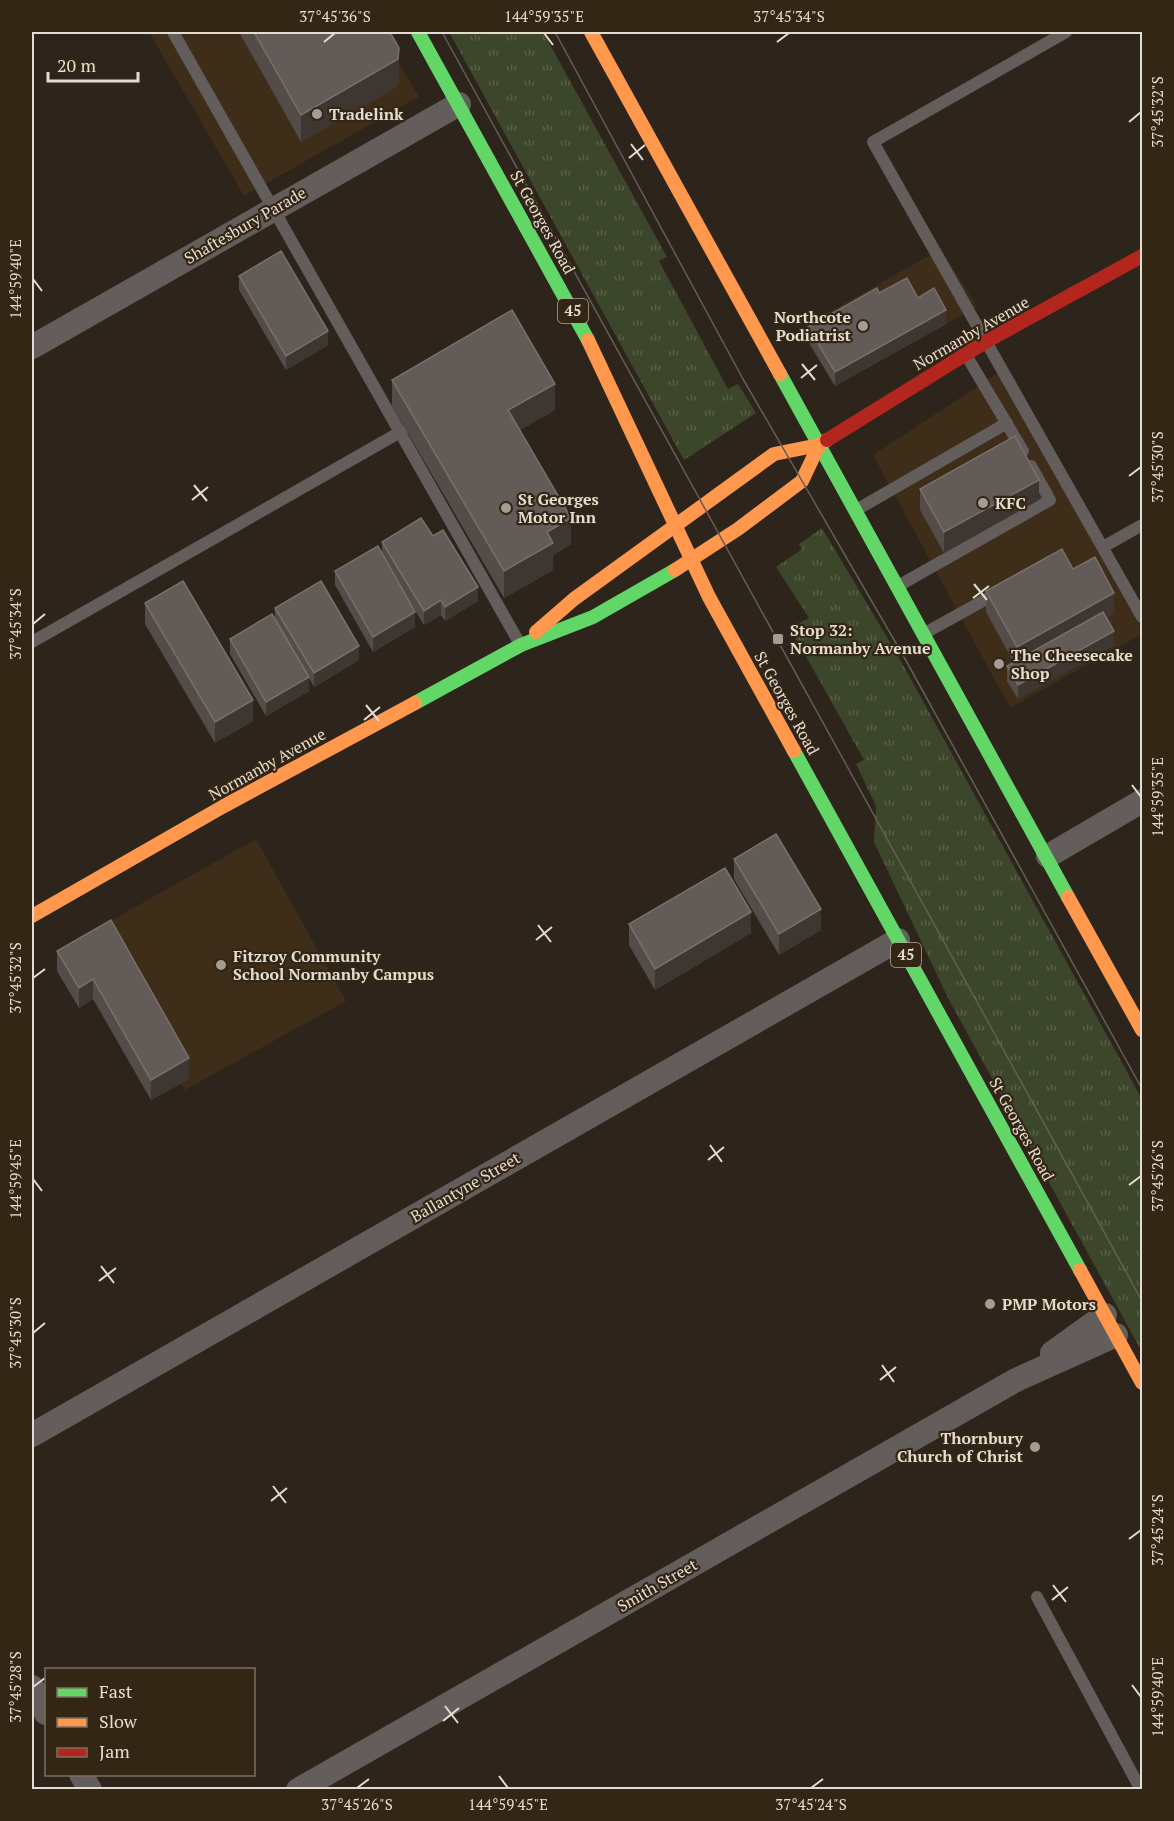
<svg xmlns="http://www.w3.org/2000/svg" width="1174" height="1821" viewBox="0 0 1174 1821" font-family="'PT Serif',serif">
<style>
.built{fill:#3d2d19}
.grass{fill:url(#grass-tufts)}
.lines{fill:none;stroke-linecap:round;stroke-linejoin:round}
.lane{stroke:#635d5b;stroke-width:12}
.street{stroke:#635d5b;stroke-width:24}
.fast{stroke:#63d668;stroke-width:14}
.slow{stroke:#ff974d;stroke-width:14}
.jam{stroke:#b3261e;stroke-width:14}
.tram{stroke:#645e58;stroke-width:1.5}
.wall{fill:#534c49}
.shaded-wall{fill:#3d3631}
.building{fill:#635b58;stroke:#77706b;stroke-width:1.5}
.ticks{fill:none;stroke:#e5dcd1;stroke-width:2}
.poi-dot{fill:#a59c92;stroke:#342615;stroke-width:2}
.labels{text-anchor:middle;stroke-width:4.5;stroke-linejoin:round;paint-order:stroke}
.shield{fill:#342615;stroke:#b0a599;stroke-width:1.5}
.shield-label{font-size:15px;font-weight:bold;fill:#e5dcd1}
.poi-label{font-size:16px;font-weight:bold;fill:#e5dcd1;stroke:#342615;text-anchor:start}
.street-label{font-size:16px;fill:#e5dcd1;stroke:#342615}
.neatline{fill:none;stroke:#e5dcd1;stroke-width:2}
.ticks-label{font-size:15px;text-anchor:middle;fill:#e5dcd1}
</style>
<defs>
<pattern id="grass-tufts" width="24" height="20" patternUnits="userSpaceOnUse" patternTransform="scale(1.5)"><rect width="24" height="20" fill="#3c462a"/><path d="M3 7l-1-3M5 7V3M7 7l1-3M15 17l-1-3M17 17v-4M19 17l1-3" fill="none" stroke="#586048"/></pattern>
</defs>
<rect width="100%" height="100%" fill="#2d251c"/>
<g class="built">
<polygon points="149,32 381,32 419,97 244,196"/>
<polygon points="941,249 977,307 835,386 799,329"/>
<polygon points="998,373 1142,629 1142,634 1010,708 873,455"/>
<polygon points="256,839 346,1001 185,1090 96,929"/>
</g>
<g class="grass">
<polygon points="449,32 543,32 667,257 659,261 728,389 738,384 756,413 684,460"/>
<polygon points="822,528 897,654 1142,1099 1142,1352 949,1000 874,842 876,806 856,764 864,760 790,628 809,618 776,567 802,549 799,544"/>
</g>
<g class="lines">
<g class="lane">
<polyline points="173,32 520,644"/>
<polyline points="1066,32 873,142 1142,617"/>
<polyline points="966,355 1023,451"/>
<polyline points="858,509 1007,423"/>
<polyline points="1103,547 1142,525"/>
<polyline points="898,586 1050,500 1031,466"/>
<polyline points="925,633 999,592"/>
<polyline points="32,642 402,431"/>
<polyline points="1037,1597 1141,1790"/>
</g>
<g class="street">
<polyline points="32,347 459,104"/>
<polyline points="1048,856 1142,801"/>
<polyline points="1052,1353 1105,1315"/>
<polyline points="32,1435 898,940"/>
<polyline points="32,1687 46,1713"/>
<polyline points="81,1774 90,1790"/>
<polyline points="298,1790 1016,1380 1116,1335"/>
</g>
<g class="fast">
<polyline points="418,32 588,340"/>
<polyline points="780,374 1068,897"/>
<polyline points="415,703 521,645 593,617 675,570"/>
<polyline points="794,751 1080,1270"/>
</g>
<g class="slow">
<polyline points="591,32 780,374"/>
<polyline points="588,340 709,597 794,751"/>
<polyline points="675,570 738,529 802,481 819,445"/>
<polyline points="536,632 574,599 774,454 819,445 827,440"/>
<polyline points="1068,897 1142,1030"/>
<polyline points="32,916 224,806 415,703"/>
<polyline points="1080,1270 1142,1383"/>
</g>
<polyline class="jam" points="827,440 987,341 1142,256"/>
<g class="tram">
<polyline points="442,32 1142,1301"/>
<polyline points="555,32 743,379 904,657 1142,1089"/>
</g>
</g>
<g class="wall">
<polygon points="239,32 390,32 399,74 398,86 301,142"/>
<polygon points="239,276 328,345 286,370 239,290"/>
<polygon points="879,293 918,298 946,324 835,386 808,341 808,327"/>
<polygon points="392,380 555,410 520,430 571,544 553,555 553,570 504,598 392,406"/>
<polygon points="920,489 1039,500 944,553 920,510"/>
<polygon points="433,536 478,601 445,621 441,615 424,625 404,593 415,627 373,652 335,585 335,571 382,553 382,542"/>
<polygon points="1073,569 1114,613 1106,618 1114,645 1018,699 1007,681 1007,666 1014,663 986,612 986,591"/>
<polygon points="145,603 253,721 215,743 145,624"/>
<polygon points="275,608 359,660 314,687 309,678 309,691 266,716 230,654 230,639 275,620"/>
<polygon points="734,859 821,930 779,955 734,879"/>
<polygon points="111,920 189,1079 151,1100 93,999 79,1008 57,971 57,951"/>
<polygon points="629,924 751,933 655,990 629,945"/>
</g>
<g class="shaded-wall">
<polygon points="399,48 399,74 398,86 301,142 301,115"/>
<polygon points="946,310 946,324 835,386 835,372"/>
<polygon points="328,331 328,345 286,370 286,356"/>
<polygon points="555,384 555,410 508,437 508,410"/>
<polygon points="1039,480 1039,500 944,553 944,532"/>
<polygon points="571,518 571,544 553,555 553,570 504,598 504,571 547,532"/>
<polygon points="478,587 478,601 445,621 445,607"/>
<polygon points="1114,593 1114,613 1017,668 1017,647"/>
<polygon points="441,600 441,615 424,625 424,611"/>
<polygon points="415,612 415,627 373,652 373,637"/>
<polygon points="1114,631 1114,645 1018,699 1018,685"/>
<polygon points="359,646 359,660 314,687 314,673"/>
<polygon points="309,677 309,691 266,716 266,702"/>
<polygon points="253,700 253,721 215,743 215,722"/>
<polygon points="821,909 821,930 779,955 779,934"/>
<polygon points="751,912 751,933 655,990 655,969"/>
<polygon points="93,979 93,999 79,1008 79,988"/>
<polygon points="189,1058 189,1079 151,1100 151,1080"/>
</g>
<g class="building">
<polygon points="254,32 390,32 399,48 398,59 301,115"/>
<polygon points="281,251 328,331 286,356 239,276"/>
<polygon points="907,278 918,298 934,288 946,310 835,372 808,327 877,288 879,293"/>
<polygon points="512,310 555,384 508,410 571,518 547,532 553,543 504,571 392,380"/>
<polygon points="1015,436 1039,480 944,532 920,489"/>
<polygon points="421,518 433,536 443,530 478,587 445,607 441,600 424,611 382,542"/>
<polygon points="378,546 415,612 373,637 335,571"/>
<polygon points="1062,549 1073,569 1095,557 1114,593 1017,647 986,591"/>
<polygon points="183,581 253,700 215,722 145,603"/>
<polygon points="321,581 359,646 314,673 275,608"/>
<polygon points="1103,612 1114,631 1018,685 1007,666"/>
<polygon points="272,614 309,677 266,702 230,639"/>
<polygon points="776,834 821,909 779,934 734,859"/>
<polygon points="725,868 751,912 655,969 629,924"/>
<polygon points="111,920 189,1058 151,1080 93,979 79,988 57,951"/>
</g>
<path class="ticks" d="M544 33 553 45M324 42 335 33M777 42 789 33M1129 122 1141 112M631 144 643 160M629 158 645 145M33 279 42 291M802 364 815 380M801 378 817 365M1129 476 1141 467M194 485 207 501M192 500 208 487M974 584 987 600M973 598 989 586M33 624 45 614M366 705 379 721M364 720 380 707M1132 785 1141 797M538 925 551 942M536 940 552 927M33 978 45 969M710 1145 722 1162M708 1160 724 1147M33 1179 42 1191M1129 1185 1141 1176M101 1266 114 1283M99 1281 116 1268M33 1333 45 1323M882 1365 894 1382M880 1380 896 1367M273 1486 286 1503M271 1501 287 1488M1129 1539 1141 1530M1053 1585 1066 1602M1052 1600 1068 1587M1132 1685 1141 1697M33 1687 45 1678M445 1706 458 1723M443 1721 459 1708M499 1776 508 1788M357 1788 369 1779M811 1788 823 1779"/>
<g class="poi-dot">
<circle cx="317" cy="114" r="6"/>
<circle cx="863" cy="326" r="6"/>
<circle cx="983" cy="503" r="6"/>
<circle cx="506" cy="508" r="6"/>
<rect x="772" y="633" width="12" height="12" rx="3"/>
<circle cx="999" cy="664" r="6"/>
<circle cx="221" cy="965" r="6"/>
<circle cx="990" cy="1304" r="6"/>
<circle cx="1035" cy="1447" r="6"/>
</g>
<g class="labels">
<g class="shield">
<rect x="558" y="299" width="30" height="24" rx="4.5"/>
<rect x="891" y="943" width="30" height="24" rx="4.5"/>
</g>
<g class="shield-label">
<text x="573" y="316">45</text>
<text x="906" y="960">45</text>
</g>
<g class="poi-label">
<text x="329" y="120">Tradelink</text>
<text x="851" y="323" text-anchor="end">Northcote<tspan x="851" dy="18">Podiatrist</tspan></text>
<text x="518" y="505">St Georges<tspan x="518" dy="18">Motor Inn</tspan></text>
<text x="995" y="509">KFC</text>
<text x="790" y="636">Stop 32:<tspan x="790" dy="18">Normanby Avenue</tspan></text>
<text x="1011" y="661">The Cheesecake<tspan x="1011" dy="18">Shop</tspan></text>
<text x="233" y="962">Fitzroy Community<tspan x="233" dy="18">School Normanby Campus</tspan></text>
<text x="1002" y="1310">PMP Motors</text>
<text x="1023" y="1444" text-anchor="end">Thornbury<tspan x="1023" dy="18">Church of Christ</tspan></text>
</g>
<g class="street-label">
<text transform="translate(543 222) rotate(61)" y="6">St Georges Road</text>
<text transform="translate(245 225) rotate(-30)" y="6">Shaftesbury Parade</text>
<text transform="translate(971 333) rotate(-30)" y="6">Normanby Avenue</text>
<text transform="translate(787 703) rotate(61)" y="6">St Georges Road</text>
<text transform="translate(267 764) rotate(-29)" y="6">Normanby Avenue</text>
<text transform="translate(1022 1129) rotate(61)" y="6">St Georges Road</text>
<text transform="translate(465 1187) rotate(-30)" y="6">Ballantyne Street</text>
<text transform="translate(657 1585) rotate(-30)" y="6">Smith Street</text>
</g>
</g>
<rect width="1174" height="1821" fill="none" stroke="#342615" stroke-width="66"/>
<rect x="45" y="1668" width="210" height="108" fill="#342615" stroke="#7b6f60" stroke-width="1.5"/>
<rect x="57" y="1688" width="30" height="9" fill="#63d668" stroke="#7b6f60" stroke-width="1.5"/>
<text x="99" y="1698" font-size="18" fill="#e5dcd1">Fast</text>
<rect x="57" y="1718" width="30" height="9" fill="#ff974d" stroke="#7b6f60" stroke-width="1.5"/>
<text x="99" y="1728" font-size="18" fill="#e5dcd1">Slow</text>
<rect x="57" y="1748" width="30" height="9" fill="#b3261e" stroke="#7b6f60" stroke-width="1.5"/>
<text x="99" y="1758" font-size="18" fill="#e5dcd1">Jam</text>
<path d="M48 72v9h90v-9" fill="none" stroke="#e5dcd1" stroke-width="3"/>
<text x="57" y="72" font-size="18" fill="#e5dcd1" stroke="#342615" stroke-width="4.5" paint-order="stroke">20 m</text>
<rect x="33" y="33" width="1108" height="1755" class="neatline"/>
<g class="ticks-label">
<text x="335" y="22">37°45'36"S</text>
<text x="544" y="22">144°59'35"E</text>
<text x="789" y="22">37°45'34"S</text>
<text transform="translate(1158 112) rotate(-90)" y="5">37°45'32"S</text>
<text transform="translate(16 279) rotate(-90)" y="5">144°59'40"E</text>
<text transform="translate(1158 467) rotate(-90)" y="5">37°45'30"S</text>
<text transform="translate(16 624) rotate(-90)" y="5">37°45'34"S</text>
<text transform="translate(1158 797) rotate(-90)" y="5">144°59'35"E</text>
<text transform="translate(16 978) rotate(-90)" y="5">37°45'32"S</text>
<text transform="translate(1158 1176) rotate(-90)" y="5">37°45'26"S</text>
<text transform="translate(16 1179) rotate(-90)" y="5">144°59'45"E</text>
<text transform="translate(16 1333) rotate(-90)" y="5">37°45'30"S</text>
<text transform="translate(1158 1530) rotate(-90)" y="5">37°45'24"S</text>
<text transform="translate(16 1687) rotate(-90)" y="5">37°45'28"S</text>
<text transform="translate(1158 1697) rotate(-90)" y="5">144°59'40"E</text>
<text x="357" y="1810">37°45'26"S</text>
<text x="508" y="1810">144°59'45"E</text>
<text x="811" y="1810">37°45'24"S</text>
</g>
</svg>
